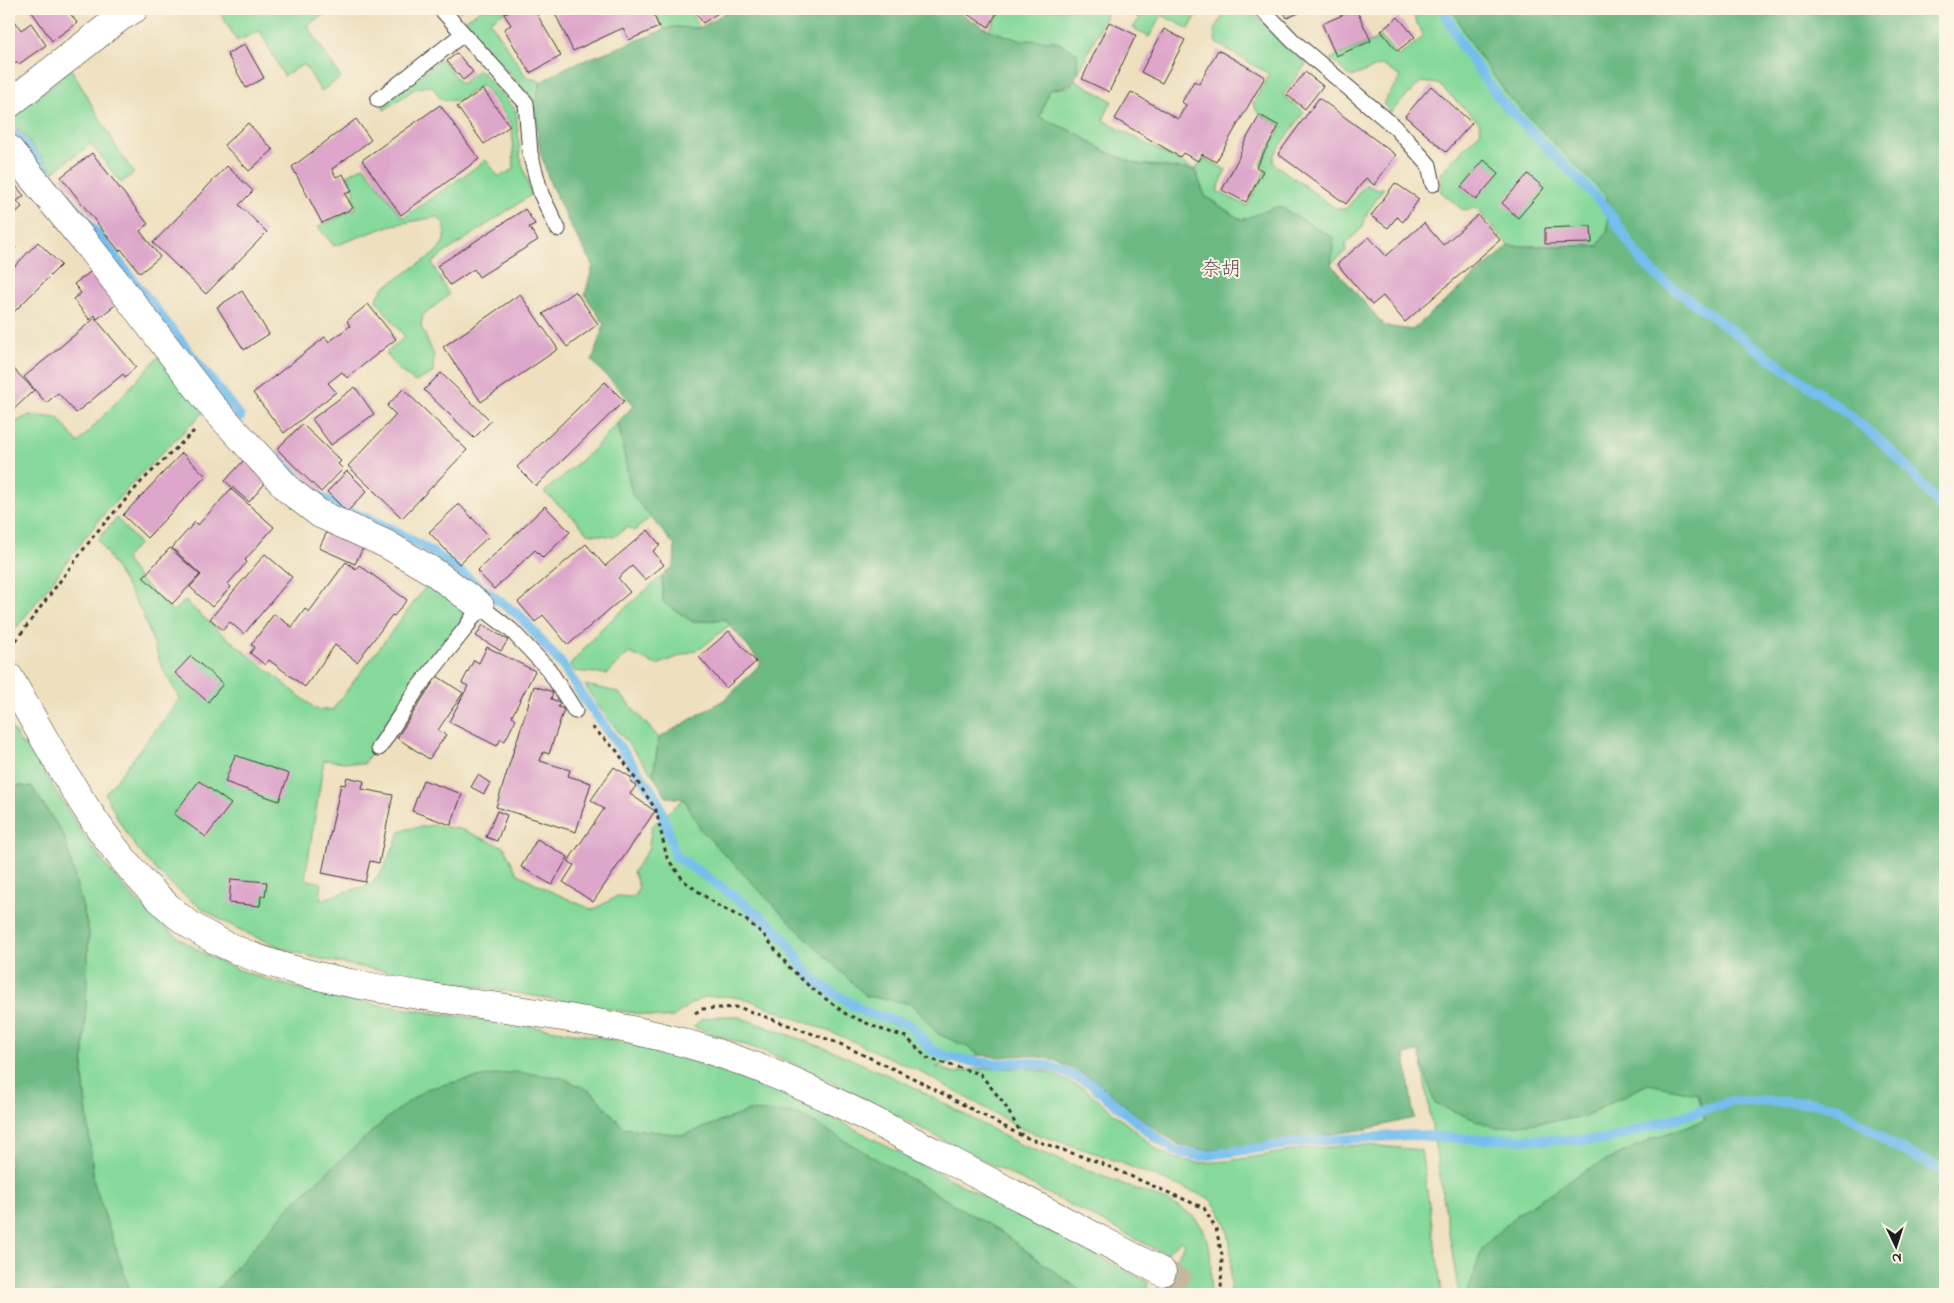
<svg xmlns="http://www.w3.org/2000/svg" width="1954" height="1303" viewBox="0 0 1954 1303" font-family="'Indie Flower','Klee One',sans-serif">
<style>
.green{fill:#86d99b;stroke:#517a5c}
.forest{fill:#6cb983;stroke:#446a50}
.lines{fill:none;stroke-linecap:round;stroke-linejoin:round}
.stream{stroke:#75beee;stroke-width:10}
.building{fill:#dda6ca}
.tertiary-tunnel{stroke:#c4b99e;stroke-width:28;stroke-dasharray:28 14;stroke-linecap:butt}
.service-casing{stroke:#3c3934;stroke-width:17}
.minor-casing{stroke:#3c3934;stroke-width:29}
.tertiary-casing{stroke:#3c3934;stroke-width:29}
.path{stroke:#3c3934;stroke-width:3;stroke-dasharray:4 4;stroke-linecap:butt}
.service{stroke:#fff;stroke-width:15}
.minor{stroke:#fff;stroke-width:28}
.tertiary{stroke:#fff;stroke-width:28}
.labels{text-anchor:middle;stroke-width:4;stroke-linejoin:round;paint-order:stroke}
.quarter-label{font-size:20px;fill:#604c59;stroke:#fcf5e5}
</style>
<rect width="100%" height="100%" fill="#fcf5e5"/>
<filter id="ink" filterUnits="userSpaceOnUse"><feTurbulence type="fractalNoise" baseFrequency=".02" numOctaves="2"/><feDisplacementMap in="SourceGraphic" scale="10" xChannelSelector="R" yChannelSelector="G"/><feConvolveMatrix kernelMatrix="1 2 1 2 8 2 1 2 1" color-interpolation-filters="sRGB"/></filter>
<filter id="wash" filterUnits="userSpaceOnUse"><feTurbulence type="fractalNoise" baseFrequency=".0096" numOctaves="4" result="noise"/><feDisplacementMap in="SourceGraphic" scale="20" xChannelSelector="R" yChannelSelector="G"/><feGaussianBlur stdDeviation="1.12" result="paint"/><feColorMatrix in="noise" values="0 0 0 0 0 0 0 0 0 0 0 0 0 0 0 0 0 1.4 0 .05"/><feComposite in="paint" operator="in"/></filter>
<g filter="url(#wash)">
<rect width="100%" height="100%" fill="#eee0bf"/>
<g class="green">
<polygon points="218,9 333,9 307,25 341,78 321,91 304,64 284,76 260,31 237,41"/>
<polygon points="482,9 509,9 490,21 526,76 541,82 536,102 478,40 464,21"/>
<polygon points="654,9 687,9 700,28 673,27 664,30"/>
<polygon points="1001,9 1100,9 1107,13 1078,74 1077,53 1055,41 1019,40 989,30"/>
<polygon points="1146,9 1200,9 1189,29 1162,15 1149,37 1133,28"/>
<polygon points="1227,9 1249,9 1307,63 1283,95 1304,112 1274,155 1273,163 1335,208 1346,209 1366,184 1374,189 1384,188 1367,213 1362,228 1345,244 1346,251 1331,264 1241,220 1205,196 1195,170 1137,164 1104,151 1078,134 1040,117 1049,90 1068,87 1076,80 1112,101 1103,120 1195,170 1204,158 1226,170 1217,191 1247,206 1266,169 1260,164 1281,126 1258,113 1253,104 1269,74 1216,43 1214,31"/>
<polygon points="1411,9 1452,9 1472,46 1509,97 1608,197 1608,229 1598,246 1509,246 1476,208 1463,210 1441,192 1440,173 1481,131 1479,122 1438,84 1421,82 1390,113 1383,103 1401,77 1382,65 1351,77 1330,59 1381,37 1398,56 1423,37"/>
<polygon points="441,59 461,84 479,69 516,110 520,156 531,195 443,254 432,263 449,295 423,315 421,326 434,355 433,373 415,382 399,370 386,353 405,337 376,300 383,288 434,254 444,241 445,225 437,217 392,225 334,246 318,227 356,208 353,196 355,192 347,175 364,166 403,218 486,160 499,177 514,169 512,125 483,85 457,101 441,99 432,86 416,88 384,110 382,102"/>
<polygon points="71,69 117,148 134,173 121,183 91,144 53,172 20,130 9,125 10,118"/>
<path d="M162 353 205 411C166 449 126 487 92 529 65 563 40 599 13 632L9 625V425L30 415 58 418 78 443Z"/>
<polygon points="618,422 632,494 651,517 634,531 627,527 614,537 587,533 575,519 544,492 594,449"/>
<path d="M117 518 139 544 125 558 138 578 173 611 185 601 225 636 316 709 332 710 431 580 464 605 460 624 415 684 364 764 324 760 305 879 322 883 320 900 372 884 384 868 401 830 434 825 460 829 504 847 517 873 548 890 593 910 617 896 634 897 639 887 633 872 648 850 652 826 684 799 701 830 866 996 912 1003 938 1034 966 1046 980 1055 936 1067 955 1073 976 1069 1024 1068 1048 1072 1085 1089 1158 1150 1173 1158 1199 1163 1228 1161 1310 1148 1368 1145 1421 1150 1442 1292 1438 1294H1230C1231 1257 1236 1228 1209 1198L1101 1155 1024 1130 919 1071 843 1037 747 999 726 996 705 997 689 1005 673 1017 663 1018 350 965C333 961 315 959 298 953 232 932 172 897 131 840 121 826 113 809 105 794L180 699 162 667 142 612 98 539Z"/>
<polygon points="662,576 663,602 693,622 725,619 730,625 701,648 657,665 629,653 607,674 574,671 570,665 601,629"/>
<polygon points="585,685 618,692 659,738 653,775 595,702"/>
<path d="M9 724 22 745 27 743C67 810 105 878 166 928 222 974 298 990 368 1003 446 1016 524 1023 602 1038 668 1051 730 1072 793 1097L1148 1282 1146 1294H1085L998 1230 900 1173 749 1111 684 1135 624 1128 591 1091 464 1080 426 1089 386 1119 291 1205 213 1294H131L94 1183 83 1075 89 932 64 836 32 787 9 785Z"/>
<path d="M720 1016H736L833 1051 908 1084 1019 1144 1170 1202C1176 1206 1185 1209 1190 1214 1215 1233 1211 1266 1210 1294H1156L1185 1243 1181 1240 1165 1254 806 1069 763 1051 693 1027 702 1019Z"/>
<polygon points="1420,1052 1435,1104 1583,1117 1648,1084 1698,1094 1705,1120 1651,1139 1583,1172 1483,1247 1467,1294 1461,1294 1458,1289"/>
</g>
<g class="forest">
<path d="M731 9H836L838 10 845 9H952L989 30 1019 40 1055 41 1077 53C1078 81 1078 84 1049 90L1040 117 1078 134 1104 151 1137 164 1195 170 1205 196 1241 220 1279 206 1334 238 1331 264 1385 326 1412 330 1509 246H1598L1608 229 1607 197 1509 97 1472 46 1452 9H1945V1294H1467L1483 1247 1519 1213 1583 1172 1651 1139 1705 1120 1698 1094 1648 1084 1583 1117 1496 1128 1435 1104 1419 1052 1405 1055 1414 1118 1367 1129 1228 1148 1201 1150 1179 1145 1147 1123 1093 1079 1052 1059 1026 1055 999 1057 980 1055 966 1046 938 1034 912 1004 866 996 790 922 701 830 684 799 666 797 653 775 659 738 727 698 761 663 725 619 693 622 663 602 662 576 674 566 675 546 632 495 618 422 634 405 592 361 604 324 585 295 593 265 570 225 550 183 540 151 534 108 541 82 567 67 672 27 700 28Z"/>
<polygon points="9,785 32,787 64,836 89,932 83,1075 94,1183 131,1294 9,1294"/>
<polygon points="513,1072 560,1077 591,1091 624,1128 684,1135 749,1111 799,1114 998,1230 1085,1294 213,1294 291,1205 386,1119 426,1089 464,1080"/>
</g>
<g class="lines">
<g class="stream">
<polyline points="1443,9 1462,46 1501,101 1605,206 1640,259 1659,278 1849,415 1884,444 1903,463 1945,512"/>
<polyline points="16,135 100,238 240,417"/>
<polyline points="277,457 297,478 322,498 390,529 418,544 441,558 521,617 563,666 588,704 657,798 676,856 731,894 770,924 788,943 805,970 818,983 866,1013 908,1024 932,1050 948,1057 976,1062 998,1064 1025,1062 1049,1066 1090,1083 1144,1128 1175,1151 1201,1156 1310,1141 1413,1135 1468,1139 1605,1140 1732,1101 1795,1102 1814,1103 1837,1107 1891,1144 1945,1172"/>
</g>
</g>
<g id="blocks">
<g class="building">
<polygon points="30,9 67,9 77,23 52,41"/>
<polygon points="456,9 466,9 459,13"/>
<polygon points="513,9 534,9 561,56 530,73 504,29 511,25 504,14"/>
<polygon points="553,9 628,9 629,12 635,9 651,9 659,27 629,40 623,28 573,51"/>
<polygon points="693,9 724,9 703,23"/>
<polygon points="961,9 999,9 989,27 960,10"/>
<polygon points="1130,9 1142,9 1138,14"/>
<polygon points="1282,9 1308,9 1287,18"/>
<polygon points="1356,9 1371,41 1336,56 1322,24"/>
<polygon points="9,13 21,30 31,23 46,45 19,64 17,62 9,68"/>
<polygon points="1398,17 1415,37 1397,51 1381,31"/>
<polygon points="1109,22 1136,35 1109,92 1082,79"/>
<polygon points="1164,29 1185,40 1162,83 1141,72"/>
<polygon points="245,44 264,78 246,88 227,54"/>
<polygon points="1218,50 1265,77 1216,162 1202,154 1198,161 1183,153 1180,157 1115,119 1131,92 1178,119 1186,105 1182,102 1194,81 1199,84"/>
<polygon points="457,53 473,72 463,80 447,61"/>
<polygon points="1305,72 1323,86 1305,109 1287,95"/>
<polygon points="1431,86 1472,123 1446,152 1405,116"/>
<polygon points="483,89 510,126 484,144 457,107"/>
<polygon points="1319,98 1396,155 1374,185 1366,178 1346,204 1278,154"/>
<polygon points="440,105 479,159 401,215 362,160"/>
<polygon points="1260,115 1279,126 1256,167 1263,171 1246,202 1222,190 1238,159 1244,143"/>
<polygon points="356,119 371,140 332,169 336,177 343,174 352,191 345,194 353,208 322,223 292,167"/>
<polygon points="248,123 273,150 249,171 224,145"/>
<polygon points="92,153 148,224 140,231 160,257 140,273 121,249 119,251 61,177"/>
<polygon points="1484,160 1499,173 1476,200 1461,187"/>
<polygon points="227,166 253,191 239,205 267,232 206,294 153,243"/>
<polygon points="1528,174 1544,188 1518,218 1502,203"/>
<polygon points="9,177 24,196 17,201 22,207 9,219"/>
<polygon points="1395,183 1419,199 1403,222 1397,217 1388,228 1371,216"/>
<polygon points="525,209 535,224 529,227 538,240 479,277 474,269 450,285 437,266"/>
<polygon points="1478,215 1500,240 1405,322 1383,296 1372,305 1337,264 1369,237 1386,256 1424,223 1443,245"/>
<polygon points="1591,226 1592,243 1545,244 1545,228"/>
<polygon points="9,241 16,248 9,254"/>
<polygon points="38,242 61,265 14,312 9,307 9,272"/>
<polygon points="93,270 118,303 97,319 95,315 90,320 73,299 81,293 74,284"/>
<polygon points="242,291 269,334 244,350 217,307"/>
<polygon points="575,291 598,324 567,347 543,314"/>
<polygon points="520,294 558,349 481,402 443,347"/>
<polygon points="368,304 396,339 347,378 342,372 328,383 336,392 284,433 253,393 325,337 329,342 350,326 347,321"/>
<polygon points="95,318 136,367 125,377 123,374 76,413 58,393 46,403 24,377"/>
<polygon points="9,364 34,390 9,414"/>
<polygon points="441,373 491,421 474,438 424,390"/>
<polygon points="605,382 624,401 536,486 517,467"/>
<polygon points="355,387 374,414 331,445 312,419"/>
<polygon points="403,389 467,450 402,518 348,466 396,415 387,406"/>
<polygon points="302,424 341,461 338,464 343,469 321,492 277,449"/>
<polygon points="182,453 206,476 147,538 123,515"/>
<polygon points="244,460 268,480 249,502 225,481"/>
<polygon points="347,471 367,491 347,512 327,492"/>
<polygon points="231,489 274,527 245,560 247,562 228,584 231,587 212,607 190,587 201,575 172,548 195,522 198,525"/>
<polygon points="459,504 489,536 459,564 429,532"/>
<polygon points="545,506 570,532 543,558 535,550 494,589 477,571"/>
<polygon points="648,530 660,545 653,551 664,565 645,580 632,566 618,578 630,592 568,645 543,615 535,622 518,602 586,544 605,566"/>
<polygon points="327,532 363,548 355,564 319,548"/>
<polygon points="170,548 200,575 172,604 143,577"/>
<polygon points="265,554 292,577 244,634 230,622 223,630 210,619"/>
<polygon points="346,562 356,569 359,565 407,600 394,616 392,615 357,662 335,645 305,687 269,660 265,665 250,653 255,647 251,645 274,614 292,627 305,609 309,612"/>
<polygon points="483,625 508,640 501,651 476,636"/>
<polygon points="729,631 756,662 726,688 699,657"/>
<polygon points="487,647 535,671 512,716 516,719 505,741 501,739 497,746 449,722 468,686 462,683 474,660 479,663"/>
<polygon points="191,656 223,684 208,702 175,673"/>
<polygon points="437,676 463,693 438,730 446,735 429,759 397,738"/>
<polygon points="534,686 553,692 551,699 560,702 558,707 564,709 549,754 543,752 540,761 570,770 568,776 591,783 576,832 496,807"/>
<polygon points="235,755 289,774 279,801 225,782"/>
<polygon points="614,767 632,778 630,781 636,786 630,794 655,811 593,902 563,882 574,865 568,861 604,809 591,800"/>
<polygon points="478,775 490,783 484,794 471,787"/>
<polygon points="347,777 364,781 362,789 393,795 379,863 370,861 365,882 322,873 341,784 345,785"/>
<polygon points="423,780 462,794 451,825 412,811"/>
<polygon points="199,781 231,804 206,837 174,814"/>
<polygon points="497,811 507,815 497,841 486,837"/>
<polygon points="537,839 568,857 552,885 521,867"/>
<polygon points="231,879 267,882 265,896 261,896 260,906 229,903"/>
</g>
</g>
</g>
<g filter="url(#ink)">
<use href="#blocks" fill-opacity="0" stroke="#3c3934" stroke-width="1"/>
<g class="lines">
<polyline class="tertiary-tunnel" points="1162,1272 1198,1294"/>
<g class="service-casing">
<g id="service">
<polyline points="441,9 526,103 530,153 541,194 558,229"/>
<polyline points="1262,9 1293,41 1396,128 1429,165 1433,184"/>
<polyline points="378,100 463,34"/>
<polyline points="379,748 418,688 465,629 480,606 511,630 549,670 575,711"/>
</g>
</g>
<g class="minor-casing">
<g id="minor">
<polyline points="9,104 119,18 134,9"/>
<polyline points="9,149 89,247 211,405 290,491 320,514 386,544 434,572 480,606"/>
</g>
</g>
<g class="tertiary-casing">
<path id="tertiary" d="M9 677C57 760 102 851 176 914 241 969 357 985 438 998 528 1012 619 1022 705 1049 786 1074 859 1113 934 1152 1010 1192 1086 1232 1162 1272"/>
</g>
<g class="path">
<polyline points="11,647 95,534 142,481 194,431"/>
<polyline points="592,727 617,751 656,810 667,858 684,881 717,905 746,920 763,934 789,967 810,987 846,1014 880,1029 906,1037 927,1058 980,1074 1003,1102 1022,1135"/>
<polyline points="695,1013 702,1009 738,1007 838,1043 913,1078 1022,1136 1098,1162 1204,1208 1216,1229 1222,1255 1221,1294"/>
<polyline points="1458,1294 1461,1293"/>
</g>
<use href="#service" class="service"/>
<use href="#minor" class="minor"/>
<use href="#tertiary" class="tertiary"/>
</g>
</g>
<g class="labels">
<g class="quarter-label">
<text x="1221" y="275">奈胡</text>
</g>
</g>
<rect width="1954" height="1303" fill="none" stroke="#fcf5e5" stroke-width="30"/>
<g transform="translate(1896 1246) rotate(176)" stroke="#fcf5e5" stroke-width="4" paint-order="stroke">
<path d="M0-4L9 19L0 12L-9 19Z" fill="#1c1c1c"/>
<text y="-8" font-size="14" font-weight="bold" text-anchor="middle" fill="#1c1c1c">N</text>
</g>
</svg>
